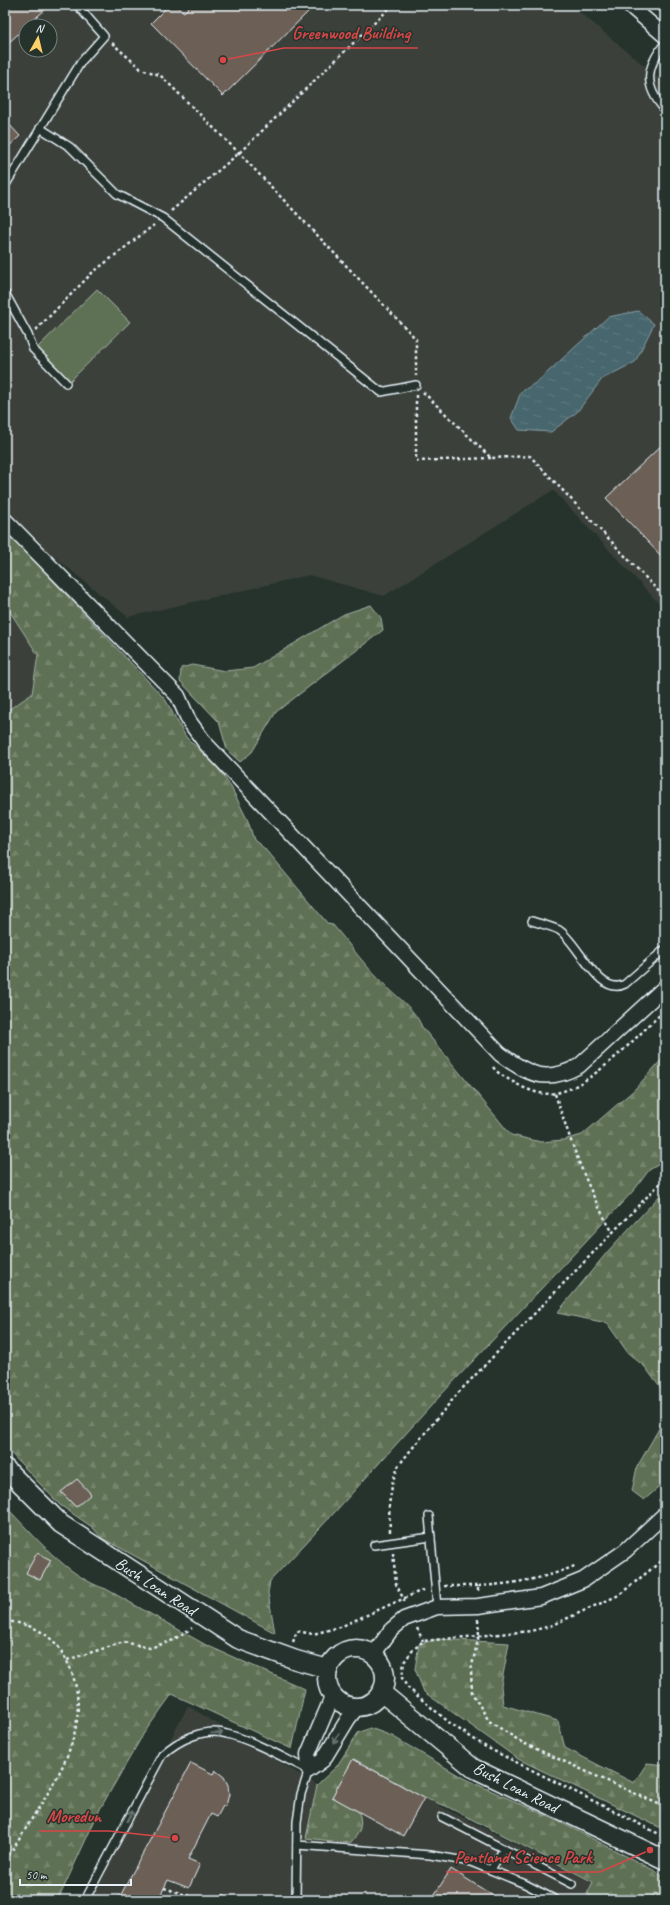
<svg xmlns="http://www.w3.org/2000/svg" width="670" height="1905" viewBox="0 0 670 1905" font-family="Caveat,sans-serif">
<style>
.built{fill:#3b403a;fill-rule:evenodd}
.forest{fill:url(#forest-firs);stroke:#a4b1a6}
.park{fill:#5f7154;stroke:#a4b1a6}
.water{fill:url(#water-ripples);stroke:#879ea5}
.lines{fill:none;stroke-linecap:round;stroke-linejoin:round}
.stream{stroke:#879ea5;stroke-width:4.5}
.building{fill:#6c6057;stroke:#e8f1f8}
.service-casing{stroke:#e8f1f8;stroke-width:10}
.minor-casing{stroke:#e8f1f8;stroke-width:17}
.tertiary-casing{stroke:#e8f1f8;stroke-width:21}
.path{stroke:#e8f1f8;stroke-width:2.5;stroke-dasharray:3 3;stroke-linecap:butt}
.service{stroke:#26332d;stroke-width:7}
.minor{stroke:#26332d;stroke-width:14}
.tertiary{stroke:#26332d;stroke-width:18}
.oneway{stroke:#6a7674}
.labels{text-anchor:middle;stroke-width:3;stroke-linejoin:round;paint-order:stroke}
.street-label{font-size:17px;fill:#e8f1f8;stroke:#26332d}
.leader{fill:none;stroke:#d94647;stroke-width:1.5}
.callout-dot{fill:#d94647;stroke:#26332d;stroke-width:1.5}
.callout-label{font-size:18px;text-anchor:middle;font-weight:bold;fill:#d94647;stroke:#26332d;stroke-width:3;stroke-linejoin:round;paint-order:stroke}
</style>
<defs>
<pattern id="forest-firs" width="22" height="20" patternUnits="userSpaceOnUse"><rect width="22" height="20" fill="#5f7154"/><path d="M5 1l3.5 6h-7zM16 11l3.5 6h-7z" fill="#76866d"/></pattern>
<pattern id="water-ripples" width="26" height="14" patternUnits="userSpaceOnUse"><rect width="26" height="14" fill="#47666d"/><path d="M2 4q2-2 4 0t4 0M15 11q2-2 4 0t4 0" fill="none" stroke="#627c83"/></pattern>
</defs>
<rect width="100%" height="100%" fill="#26332d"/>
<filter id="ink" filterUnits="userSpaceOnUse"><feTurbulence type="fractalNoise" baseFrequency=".025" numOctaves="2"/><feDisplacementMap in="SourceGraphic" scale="8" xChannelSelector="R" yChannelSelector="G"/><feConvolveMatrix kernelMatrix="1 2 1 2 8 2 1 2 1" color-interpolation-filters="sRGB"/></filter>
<g filter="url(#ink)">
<g class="built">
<path d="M5 5H571L665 83V610L553 490 384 596 309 575 128 617 5 516ZM26 26H50V50H26Z"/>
<polygon points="5,604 38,655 32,694 5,712"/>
<polygon points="188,1706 317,1785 307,1838 324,1839 359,1812 332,1797 353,1759 424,1798 593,1883 587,1894 596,1900 86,1900"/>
</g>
<g class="forest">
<path d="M5 530 165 699 186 737 218 768 231 787 248 821 254 840 264 848 328 924 333 925C351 946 368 970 388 988 400 999 416 1011 422 1027L511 1135 541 1142 563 1140 582 1135 634 1090 665 1056V1161L649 1170 635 1189 440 1396 334 1513 270 1581 268 1593 275 1633 102 1538 92 1527 60 1505 5 1447V712L32 694 38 655 5 604Z"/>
<polygon points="371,605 381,618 383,630 276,712 252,752 240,762 227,750 219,722 180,681 181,668 192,665 225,671 253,668 344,614"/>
<polygon points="665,1190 665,1394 645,1367 628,1353 607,1323 557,1313 609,1250"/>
<polygon points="665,1418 665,1482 644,1500 632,1491 637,1467"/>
<path d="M5 1506C33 1534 67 1577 106 1589L206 1645 305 1689 292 1749 172 1694 144 1733 100 1809 58 1900H5Z"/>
<polygon points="438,1639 509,1643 501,1686 503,1705 558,1721 565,1748 634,1783 647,1763 665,1765 665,1830 518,1759 424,1692 415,1669 419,1644"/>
<path d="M370 1728 392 1736 465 1779 554 1819 665 1876V1900H596L587 1894 593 1882 446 1806 424 1798 354 1759 333 1797 359 1812C363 1826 360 1833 350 1843L306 1838 317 1785 337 1766 358 1733Z"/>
</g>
<polygon class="park" points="97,289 130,322 70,381 37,348"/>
<polygon class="water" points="638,311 654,324 635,362 602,379 577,412 551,432 519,430 511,418 521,392 537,382 608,317"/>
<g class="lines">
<polyline class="stream" points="663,1900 665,1898"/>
</g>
<g class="building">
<polygon points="5,5 50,5 5,46"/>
<polygon points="169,5 176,5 184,12 191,5 315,5 223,96 151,23"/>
<polygon points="5,120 20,136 5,150"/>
<polygon points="665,442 665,560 606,498"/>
<polygon points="77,1479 91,1494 76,1507 61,1492"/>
<polygon points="37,1553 51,1560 40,1580 26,1573"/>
<polygon points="353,1759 424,1798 403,1836 332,1797"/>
<polygon points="191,1763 213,1774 215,1770 224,1777 228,1785 229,1794 226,1806 223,1806 217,1817 211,1814 188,1859 200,1864 189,1888 168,1880 158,1900 118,1900"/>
<polygon points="451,1869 500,1900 431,1900"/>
</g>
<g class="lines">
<g class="service-casing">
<g id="service">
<path d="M665 43C646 67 643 86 665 110"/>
<polyline points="40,128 70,147 117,194 163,218 381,392 416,385"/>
<polyline points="5,186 81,62 104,36 77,5"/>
<polyline points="5,293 28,335 33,349 66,383"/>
<path d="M532 921C541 924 551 926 559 930 578 942 599 998 625 984L665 949"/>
<polyline points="429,1516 437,1607"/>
<polyline points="374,1545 431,1537"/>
<polyline points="442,1817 572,1884"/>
<polyline points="297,1845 430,1855 471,1862 525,1884 556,1900"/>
<polyline points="491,1869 504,1849"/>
<path d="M85 1900 162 1755C178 1740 205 1727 227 1734 255 1741 283 1758 309 1770L301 1794 297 1822 296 1900"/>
</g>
</g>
<g class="minor-casing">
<g id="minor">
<polyline points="629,5 665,36"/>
<path d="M5 520 178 696 189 721 205 743 500 1054C529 1075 546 1084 579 1066L665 987"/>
<polyline points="373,1655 391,1630 404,1619 437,1607 478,1606 541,1597 583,1580 625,1551 665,1514"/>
<polyline points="309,1770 323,1760 348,1719 358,1706"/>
<polyline points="309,1770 308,1754 333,1695"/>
</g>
</g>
<g class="tertiary-casing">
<g id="tertiary">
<polyline points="5,1468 61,1524 238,1639 296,1660 328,1669"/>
<circle cx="356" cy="1678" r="29"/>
<polyline points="381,1692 473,1768 665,1860"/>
</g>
</g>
<g class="path">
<polyline points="135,5 137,8"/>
<polyline points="654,5 665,15"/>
<polyline points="112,43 141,69 160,75 239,153 416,339 416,376"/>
<polyline points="171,211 239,153 393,5"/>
<polyline points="36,330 92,273 154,225"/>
<polyline points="423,392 491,458 530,456 665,598"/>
<polyline points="416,395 416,461 491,458"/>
<path d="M493 1067C499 1075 507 1078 515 1083 527 1090 542 1096 556 1093 591 1087 638 1035 665 1010"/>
<path d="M555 1094C571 1141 586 1188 612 1231"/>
<polyline points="659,1501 665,1496"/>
<polyline points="390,1532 389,1505 393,1480 399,1465 410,1451 459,1392 665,1178"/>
<polyline points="393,1553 396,1584 406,1604"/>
<polyline points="665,1558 619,1595 550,1626 531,1631 423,1641 413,1650 404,1662 402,1678 407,1687 451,1724 486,1747 665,1837"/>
<polyline points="444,1586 478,1586 478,1592"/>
<path d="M478 1586C513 1584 545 1579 577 1565"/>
<polyline points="478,1619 479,1635 471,1670 472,1693 489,1721 523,1743 665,1807"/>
<path d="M5 1621C29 1623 51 1633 63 1654 96 1710 68 1763 36 1812 26 1828 16 1845 5 1861"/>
<polyline points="417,1628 423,1641"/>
<polyline points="293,1642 297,1631 313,1634 340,1627 425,1589"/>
<polyline points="67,1660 124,1642 150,1648 171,1641 192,1628"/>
<polyline points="164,1888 202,1900"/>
<polyline points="220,1900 223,1895 233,1900"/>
</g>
<use href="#service" class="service"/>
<use href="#minor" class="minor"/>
<use href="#tertiary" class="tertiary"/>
</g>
<defs><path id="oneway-shaft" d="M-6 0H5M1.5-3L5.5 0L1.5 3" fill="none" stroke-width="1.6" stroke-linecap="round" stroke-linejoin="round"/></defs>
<g class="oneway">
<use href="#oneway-shaft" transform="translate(217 1733) rotate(-2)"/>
<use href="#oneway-shaft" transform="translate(336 1738) rotate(120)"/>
<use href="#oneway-shaft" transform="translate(130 1816) rotate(-62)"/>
</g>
</g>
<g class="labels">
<g class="street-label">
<text transform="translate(156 1586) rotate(33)" y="6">Bush Loan Road</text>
<text transform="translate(516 1787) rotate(27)" y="6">Bush Loan Road</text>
</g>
</g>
<path class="leader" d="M223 60L284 48H418M175 1838L109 1831H39M650 1850L600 1872H446"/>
<g class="callout-dot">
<circle cx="223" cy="60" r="4"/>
<circle cx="175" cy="1838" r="4"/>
<circle cx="650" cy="1850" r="4"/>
</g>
<g class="callout-label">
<text x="351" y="39">Greenwood Building</text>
<text x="74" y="1822">Moredun</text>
<text x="523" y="1863">Pentland Science Park</text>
</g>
<rect width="670" height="1905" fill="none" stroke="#26332d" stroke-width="20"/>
<rect x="10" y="10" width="650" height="1885" fill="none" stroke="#e8f1f8" stroke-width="1.5" filter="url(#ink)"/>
<g transform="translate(38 38) rotate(8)"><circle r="19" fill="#26332d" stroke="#747f7e"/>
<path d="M0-3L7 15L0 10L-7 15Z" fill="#ffd166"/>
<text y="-6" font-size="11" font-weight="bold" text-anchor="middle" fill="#e8f1f8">N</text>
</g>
<path d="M20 1879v6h111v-6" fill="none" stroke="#e8f1f8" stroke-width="2"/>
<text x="26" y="1879" font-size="12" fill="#e8f1f8" stroke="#26332d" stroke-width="3" paint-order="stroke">50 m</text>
</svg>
